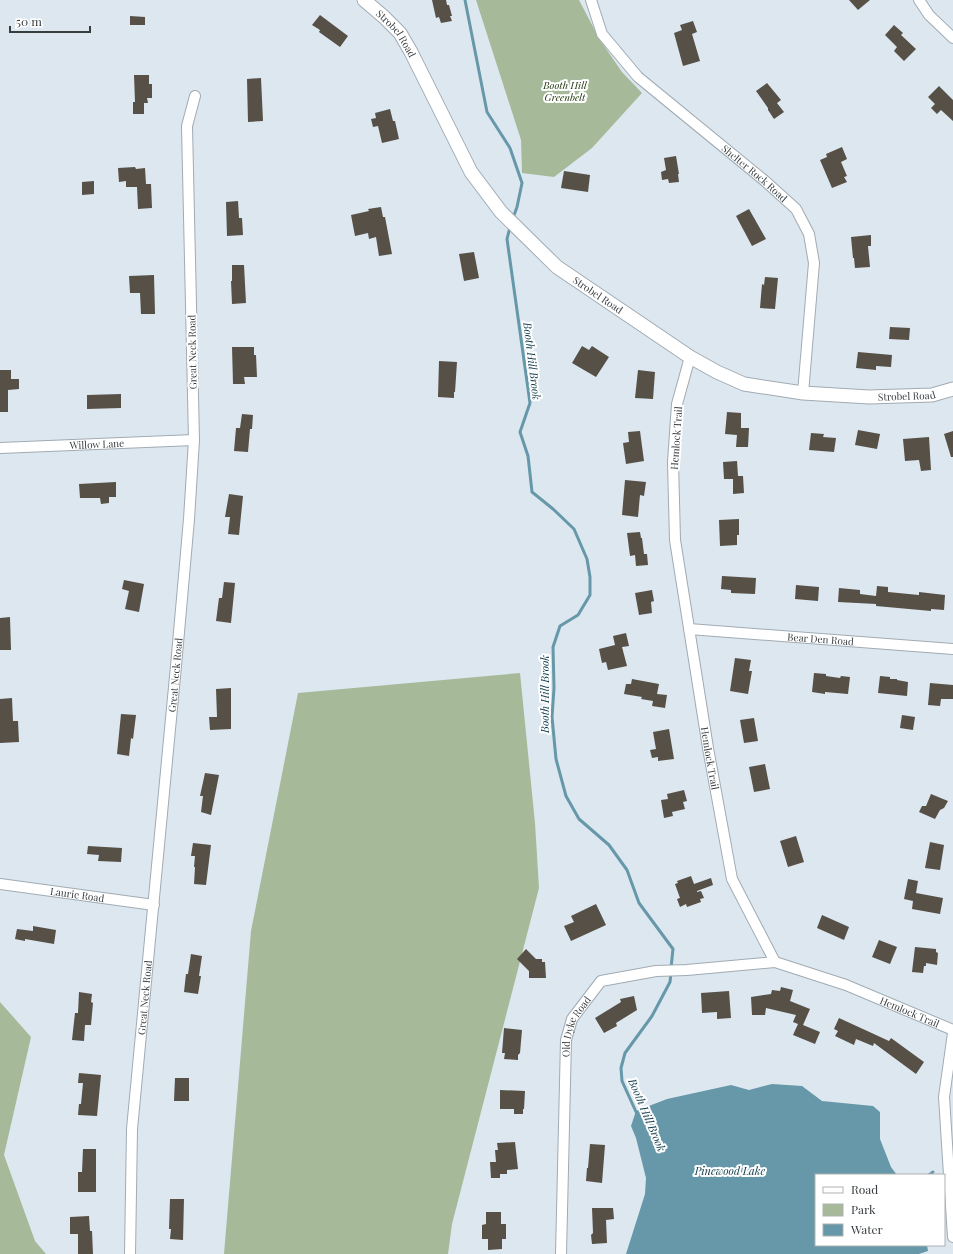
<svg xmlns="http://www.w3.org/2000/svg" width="953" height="1254" viewBox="0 0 953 1254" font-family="'Playfair Display',serif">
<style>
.green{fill:#a6ba9a}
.water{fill:#6798a9}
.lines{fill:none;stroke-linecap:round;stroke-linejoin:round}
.stream{stroke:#6798a9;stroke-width:3}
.building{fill:#565047}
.minor-casing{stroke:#a1abb3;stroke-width:12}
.tertiary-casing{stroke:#a1abb3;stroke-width:15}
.minor{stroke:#fff;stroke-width:10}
.tertiary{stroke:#fff;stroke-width:13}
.labels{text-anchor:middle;stroke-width:4;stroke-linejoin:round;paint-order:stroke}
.street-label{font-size:10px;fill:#373c3f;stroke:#fff}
.park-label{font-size:10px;font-style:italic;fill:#1b3108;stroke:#fff}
.water-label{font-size:11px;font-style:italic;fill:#093745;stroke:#fff}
</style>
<rect width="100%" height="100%" fill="#dce7f0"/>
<g class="green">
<polygon points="476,0 579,0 600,40 622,72 642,93 592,148 554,177 522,173 521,140"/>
<polygon points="520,673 535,823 539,888 452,1224 448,1254 224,1254 251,931 298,693"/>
<polygon points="0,1002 31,1037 4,1155 35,1241 46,1254 0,1254"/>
</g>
<polygon class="water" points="772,1084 802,1086 822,1101 873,1106 880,1112 880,1139 891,1167 897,1175 816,1175 816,1245 927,1245 928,1251 919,1254 626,1254 645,1194 646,1178 636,1138 631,1126 636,1111 667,1099 731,1085 749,1090"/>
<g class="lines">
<g class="stream">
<polyline points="465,0 487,112 510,148 522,183 517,207 513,218"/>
<polyline points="510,227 507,239 530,403 520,432 528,456 532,492 553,509 574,529 587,559 590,577 590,595 578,615 560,626 553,647 554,688 552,717 556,759 566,796 579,819 609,845 627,870 639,903 673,949 671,968"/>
<polyline points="637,1114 622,1081 621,1068 625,1053 652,1016 670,982 671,973"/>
<polyline points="929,1175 933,1172"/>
</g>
</g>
<g class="building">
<polygon points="432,0 446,0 447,5 449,5 452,16 450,16 452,21 441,23 439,17 436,18"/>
<polygon points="849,0 870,0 858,10"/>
<polygon points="320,15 348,36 340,47 319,32 320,30 312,25"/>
<polygon points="130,16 145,17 145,25 130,25"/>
<polygon points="693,21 697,32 692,34 700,61 683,66 674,33 682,30 680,25"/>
<polygon points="894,25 903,33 901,35 916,49 904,61 894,51 897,47 885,35"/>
<polygon points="134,75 149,75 149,84 152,84 152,98 147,98 148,103 144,103 144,114 133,114 133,102 135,102"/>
<polygon points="261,78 263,121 248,122 247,79"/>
<polygon points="767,83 781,100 777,103 784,112 774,119 768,110 768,108 756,91"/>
<polygon points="939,86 953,100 953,121 941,110 937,114 931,108 935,104 928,97"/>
<polygon points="390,109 393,121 395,121 399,139 382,143 378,126 373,127 371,119 376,118 375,113"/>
<polygon points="842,147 847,159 841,162 847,176 844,177 847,182 832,188 820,160 827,157 826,154"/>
<polygon points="676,156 679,174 678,174 679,182 669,183 668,179 662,180 661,172 666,170 664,158"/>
<polygon points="135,167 136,169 145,168 146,184 151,184 152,208 138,209 137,187 126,187 126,181 119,182 118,168"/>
<polygon points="564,171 590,175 588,192 561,188"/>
<polygon points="94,181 94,194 82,195 82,182"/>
<polygon points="238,201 239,218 242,218 243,235 227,236 226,202"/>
<polygon points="381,207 383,217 385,217 392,254 379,256 376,237 369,239 368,233 355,236 351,215 369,211 368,209"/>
<polygon points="749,209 766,239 752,246 736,216"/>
<polygon points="871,235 871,246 868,246 870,267 855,268 854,258 853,258 851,237"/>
<polygon points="474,252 479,278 464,281 459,254"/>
<polygon points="232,265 244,265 246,303 232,304 231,281 232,281"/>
<polygon points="154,275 155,314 141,314 140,293 130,293 129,276"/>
<polygon points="765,277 778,278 775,309 760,308 762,284 764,285"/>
<polygon points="890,327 910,328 909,340 889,339"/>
<polygon points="582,346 589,350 592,346 609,357 596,377 572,363"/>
<polygon points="232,347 254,347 254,355 256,355 257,377 244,377 245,384 233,384"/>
<polygon points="858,352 892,355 891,367 876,366 876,370 856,368"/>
<polygon points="439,361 457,362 455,392 454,392 454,398 438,397"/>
<polygon points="0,370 11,370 11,379 19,379 19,389 8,390 8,412 0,412"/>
<polygon points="638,370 655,372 653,399 635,398"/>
<polygon points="121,394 121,408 87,409 87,395"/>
<polygon points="727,412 741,413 741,428 749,428 748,447 736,447 737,435 725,434"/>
<polygon points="242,414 253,415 252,429 250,429 248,452 234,451 236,428 240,428"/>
<polygon points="858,430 880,434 877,449 855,445"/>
<polygon points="640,431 644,461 626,464 623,443 629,442 628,432"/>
<polygon points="953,431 953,457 951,457 944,434"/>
<polygon points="811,433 824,434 823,437 836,438 834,452 809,450"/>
<polygon points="929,437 931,470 921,471 919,460 905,461 903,439"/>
<polygon points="737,461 738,476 743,476 744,493 733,494 733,479 724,479 723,462"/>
<polygon points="625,480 646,482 644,496 640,495 638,517 622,515"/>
<polygon points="116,482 116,497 109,497 109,503 101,504 100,498 80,498 79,484"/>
<polygon points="229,494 243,496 239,535 228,534 230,517 225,517"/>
<polygon points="739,519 739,535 737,535 737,545 720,546 719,520"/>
<polygon points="640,532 641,538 642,538 644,554 647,554 648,565 636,566 635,555 630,556 627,533"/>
<polygon points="722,576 756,578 755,594 731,593 731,590 721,589"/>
<polygon points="124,580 144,584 139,612 125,609 129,591 122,589"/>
<polygon points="224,582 235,583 231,623 216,621 219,598 222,598"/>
<polygon points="796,585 819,587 818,601 795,599"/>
<polygon points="877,586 888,587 888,592 919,595 919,592 945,595 944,610 931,609 931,611 876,606 876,604 838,602 839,588 860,590 860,594 876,596"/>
<polygon points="652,590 654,601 651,602 652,613 639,615 635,593"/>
<polygon points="10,617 11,650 0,650 0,618"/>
<polygon points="626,633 629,646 622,647 627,666 608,670 606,662 602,663 599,649 615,645 613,636"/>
<polygon points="735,658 751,660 749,671 752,671 748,694 730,691"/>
<polygon points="814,673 826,674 826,676 840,678 841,676 850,677 848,694 825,692 825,694 812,692"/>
<polygon points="880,676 890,677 890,679 897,679 897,680 908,682 907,696 878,693"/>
<polygon points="632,679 659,684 657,694 667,695 665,708 652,706 653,701 641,699 642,697 624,694 626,684 631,684"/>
<polygon points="930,683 953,685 953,699 941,699 940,706 928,705"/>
<polygon points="231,688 231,729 210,730 209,717 217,717 216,689"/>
<polygon points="12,698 13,721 18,721 19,742 0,743 0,699"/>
<polygon points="121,714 136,715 133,739 131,738 129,756 117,754"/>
<polygon points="902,715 915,717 913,730 900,728"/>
<polygon points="754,718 758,741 744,743 740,720"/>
<polygon points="669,729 674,759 658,761 658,757 652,758 650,750 656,749 653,732"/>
<polygon points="765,764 770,789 754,792 749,767"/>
<polygon points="205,773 219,775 211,815 201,812 203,796 200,796"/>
<polygon points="684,790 687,801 683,802 685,809 672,812 673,816 664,818 661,800 668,799 667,794"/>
<polygon points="931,794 948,801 944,808 940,810 935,819 919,812 922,806 926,806"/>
<polygon points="796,836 804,862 788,867 780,841"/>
<polygon points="930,842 944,845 940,870 925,868"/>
<polygon points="193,843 211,845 206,885 194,884 195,867 194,867 195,856 191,856"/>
<polygon points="88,846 122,848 121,862 98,861 99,855 87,854"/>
<polygon points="691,876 694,884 711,878 713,885 697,891 697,892 701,891 704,898 700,899 701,902 687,907 686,904 680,907 677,899 680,898 675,884 678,883 677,881"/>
<polygon points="908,879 918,881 916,893 943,898 940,914 912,909 913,901 904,899"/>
<polygon points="596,904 606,925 571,941 564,926 574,922 571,916"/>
<polygon points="822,915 849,927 844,940 817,928"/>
<polygon points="33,926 56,930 54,944 25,939 25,941 15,939 17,929 33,931"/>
<polygon points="879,940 897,947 890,964 872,957"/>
<polygon points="915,947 936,949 936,952 938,953 937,965 926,963 926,966 924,966 923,973 912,972"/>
<polygon points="526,949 536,959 542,959 542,962 545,962 546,978 529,978 529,971 517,959"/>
<polygon points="191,954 202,956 199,976 201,976 198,994 184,992 186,974 188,974"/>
<polygon points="781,987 793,990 790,1001 810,1009 803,1025 820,1032 815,1044 793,1035 798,1024 793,1022 796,1015 766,1008 765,1015 752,1015 751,997 771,994 772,990 780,991"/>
<polygon points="729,991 731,1018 717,1019 717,1012 702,1013 701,993"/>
<polygon points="79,992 92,994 91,1002 93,1003 91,1025 85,1025 84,1041 72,1040 75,1013 78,1013"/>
<polygon points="634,996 637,1010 616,1023 617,1026 604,1033 595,1018 621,1002 620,999"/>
<polygon points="839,1018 889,1041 891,1038 924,1062 916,1074 874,1043 873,1046 856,1039 854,1045 835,1036 838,1031 834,1029"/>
<polygon points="504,1028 522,1030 520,1053 518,1055 518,1060 504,1059 505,1053 502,1053"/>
<polygon points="79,1073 101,1075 97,1116 78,1115 79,1104 81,1104 83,1083 78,1083"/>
<polygon points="175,1078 189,1078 189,1101 174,1101"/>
<polygon points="500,1090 525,1091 524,1109 523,1109 523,1114 514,1114 514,1109 500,1109"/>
<polygon points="515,1142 518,1169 507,1170 507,1174 500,1174 500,1178 491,1178 490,1162 496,1162 495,1150 498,1150 497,1143"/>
<polygon points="590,1144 605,1145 602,1183 586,1181 587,1168 588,1168"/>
<polygon points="83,1149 96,1149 96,1192 78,1192 78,1172 82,1172"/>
<polygon points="170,1199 184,1199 183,1240 170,1239 171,1229 169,1229"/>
<polygon points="592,1208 613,1208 614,1219 606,1220 607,1243 592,1244 591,1235 593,1233"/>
<polygon points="486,1212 501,1212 501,1224 506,1224 506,1239 502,1239 502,1249 488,1250 488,1239 482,1239 482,1225 486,1224"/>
<polygon points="89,1216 90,1231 92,1231 93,1254 78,1254 78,1234 70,1234 70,1217"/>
</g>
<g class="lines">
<g class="minor-casing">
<g id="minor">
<path id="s1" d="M591 0 602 34 638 77 765 181 796 209 809 234 814 263 803 393"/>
<polyline points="919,0 929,15 953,38"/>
<path id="s2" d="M690 357 677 404 673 462 675 540 708 748 732 879 775 962 846 985 953 1030"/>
<path id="s3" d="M0 448 194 440"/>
<path id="s4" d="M689 629 953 649"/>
<path id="s5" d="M0 884 154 905"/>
<polyline points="953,1033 944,1097 953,1237"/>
<path id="s6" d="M130 1254 132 1129 176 666 189 519 194 440 187 126 195 96"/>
<path id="s7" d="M561 1254 566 1040 572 1019 601 981 656 971 687 970 775 962"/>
</g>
</g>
<g class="tertiary-casing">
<g id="tertiary">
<path id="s8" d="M364 0 384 17 400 33 411 52 471 172 501 212 557 267 690 357 717 372 744 384 803 393 869 397 932 395 953 389"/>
</g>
</g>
<use href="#minor" class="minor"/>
<use href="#tertiary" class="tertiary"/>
</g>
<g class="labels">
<g class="street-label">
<text dy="4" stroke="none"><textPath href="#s8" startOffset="47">Strobel Road</textPath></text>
<text dy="4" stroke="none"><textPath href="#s1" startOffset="243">Shelter Rock Road</textPath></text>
<text dy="4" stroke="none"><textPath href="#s8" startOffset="383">Strobel Road</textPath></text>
<text transform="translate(192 352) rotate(-91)" y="4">Great Neck Road</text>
<text dy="4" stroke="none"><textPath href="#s8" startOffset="718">Strobel Road</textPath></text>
<text transform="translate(676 438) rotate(-86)" y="4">Hemlock Trail</text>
<text dy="4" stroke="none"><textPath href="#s3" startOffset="97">Willow Lane</textPath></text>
<text dy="4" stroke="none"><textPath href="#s4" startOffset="132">Bear Den Road</textPath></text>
<text dy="4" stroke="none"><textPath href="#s6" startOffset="581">Great Neck Road</textPath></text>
<text dy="4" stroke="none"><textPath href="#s2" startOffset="406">Hemlock Trail</textPath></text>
<text dy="4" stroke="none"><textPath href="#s5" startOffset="78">Laurie Road</textPath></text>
<text dy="4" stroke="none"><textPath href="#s6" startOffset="257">Great Neck Road</textPath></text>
<text dy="4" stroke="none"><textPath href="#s2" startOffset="766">Hemlock Trail</textPath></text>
<text dy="4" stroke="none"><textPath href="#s7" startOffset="230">Old Dyke Road</textPath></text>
</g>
<g class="park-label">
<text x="565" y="89">Booth Hill<tspan x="565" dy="12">Greenbelt</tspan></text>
</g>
<g class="water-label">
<text transform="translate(532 361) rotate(83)" y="4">Booth Hill Brook</text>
<text transform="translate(545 694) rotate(-90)" y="4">Booth Hill Brook</text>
<text transform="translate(647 1115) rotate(67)" y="4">Booth Hill Brook</text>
<text x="730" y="1175">Pinewood Lake</text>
</g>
</g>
<rect x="815" y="1174" width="130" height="72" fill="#ffffff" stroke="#afb1b2"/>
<rect x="823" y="1187" width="20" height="6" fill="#ffffff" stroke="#afb1b2"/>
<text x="851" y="1194" font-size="12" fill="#373c3f">Road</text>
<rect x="823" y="1204" width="20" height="12" fill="#a6ba9a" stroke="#afb1b2"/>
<text x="851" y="1214" font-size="12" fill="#373c3f">Park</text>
<rect x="823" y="1224" width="20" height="12" fill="#6798a9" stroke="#afb1b2"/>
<text x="851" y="1234" font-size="12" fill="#373c3f">Water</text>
<path d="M10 26v6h80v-6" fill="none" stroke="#373c3f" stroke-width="2"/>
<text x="16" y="26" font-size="12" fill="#373c3f" stroke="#ffffff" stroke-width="3" paint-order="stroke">50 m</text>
</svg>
